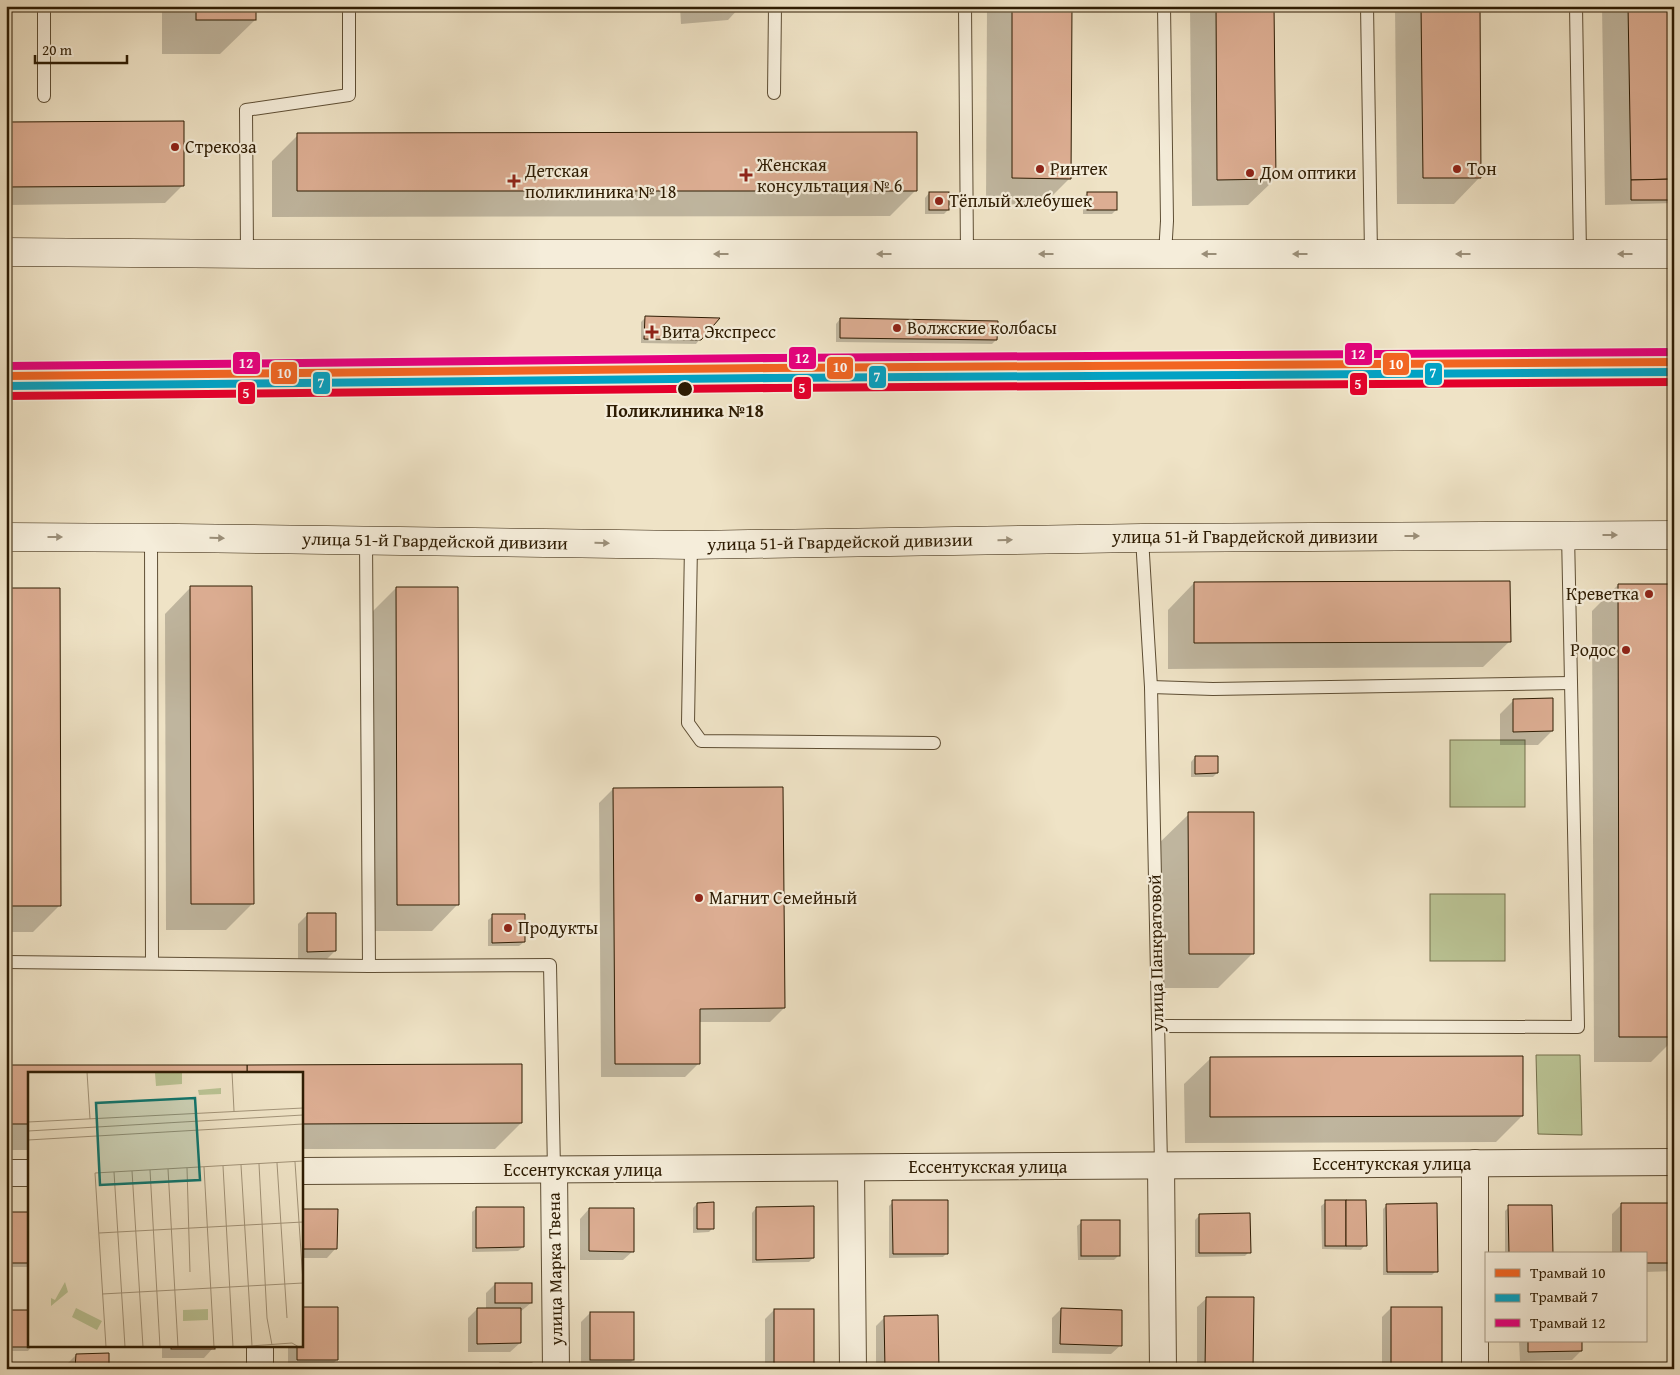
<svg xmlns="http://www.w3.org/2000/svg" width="1680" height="1375" viewBox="0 0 1680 1375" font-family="'Gentium Book Plus',serif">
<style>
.green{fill:#bac394;stroke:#74704c}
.shadow{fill:#0003}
.building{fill:#dcad92;stroke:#2e1c03}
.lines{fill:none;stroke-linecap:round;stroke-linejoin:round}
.lane-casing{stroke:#5e4e34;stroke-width:14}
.street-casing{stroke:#5e4e34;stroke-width:28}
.secondary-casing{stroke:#2e1c03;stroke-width:29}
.lane{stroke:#f5edda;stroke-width:12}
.street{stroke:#f5edda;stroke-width:26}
.secondary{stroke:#f5edda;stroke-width:28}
.tram-1-casing{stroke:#f5edda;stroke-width:11}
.tram-2-casing{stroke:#f5edda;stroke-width:11}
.tram-3-casing{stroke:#f5edda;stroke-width:11}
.tram-4-casing{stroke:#f5edda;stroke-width:11}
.tram-1{stroke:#f26522;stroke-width:8}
.tram-2{stroke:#02a2c4;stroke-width:8}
.tram-3{stroke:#e5007d;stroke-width:8}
.tram-4{stroke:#e4002b;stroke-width:8}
.oneway{fill:#9b8f79}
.poi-dot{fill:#8f2418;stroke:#f5edda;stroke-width:2}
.stop-dot{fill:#2e1c03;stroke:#f5edda;stroke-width:2}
.labels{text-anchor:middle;stroke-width:4.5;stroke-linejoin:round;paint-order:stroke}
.poi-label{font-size:18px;fill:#2e1c03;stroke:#f5edda;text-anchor:start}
.stop-label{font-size:18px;font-weight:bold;fill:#2e1c03;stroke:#f5edda}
.street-label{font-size:18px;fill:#2e1c03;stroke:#f5edda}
.inset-road{fill:none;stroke:#a29378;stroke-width:1}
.view{fill:#0f766e;fill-opacity:0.15;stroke:#0f766e;stroke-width:2.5}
.inset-edge{fill:none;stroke:#2e1c03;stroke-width:2.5}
.line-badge{stroke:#f5edda;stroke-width:2}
.badge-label{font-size:14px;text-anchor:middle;font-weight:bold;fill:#fff}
</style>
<rect width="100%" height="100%" fill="#efe3c6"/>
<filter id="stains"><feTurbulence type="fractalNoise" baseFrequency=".004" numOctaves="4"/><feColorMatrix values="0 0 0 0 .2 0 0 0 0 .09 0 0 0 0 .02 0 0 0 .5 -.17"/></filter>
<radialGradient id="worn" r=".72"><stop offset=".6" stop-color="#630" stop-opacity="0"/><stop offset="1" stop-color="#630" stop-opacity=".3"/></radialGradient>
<g class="green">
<rect x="1450" y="740" width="75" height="67"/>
<rect x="1430" y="894" width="75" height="67"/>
<polygon points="1536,1055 1580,1055 1582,1135 1538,1134"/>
</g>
<g class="shadow">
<polygon points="162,6 255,6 255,20 220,54 162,54"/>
<polygon points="680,6 741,6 728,20 681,24"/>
<polygon points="987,6 1070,6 1070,178 1043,205 986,204"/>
<polygon points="1190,6 1273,6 1275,179 1248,205 1192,206"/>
<polygon points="1395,6 1478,6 1480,177 1454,204 1397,204"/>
<polygon points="1602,6 1674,6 1674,203 1605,205"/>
<polygon points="6,124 183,185 165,203 6,205"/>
<polygon points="298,135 916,190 890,216 272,217 272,161"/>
<polygon points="929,193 948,210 944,214 925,214 925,198"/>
<polygon points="1088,193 1116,210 1112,214 1083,214 1083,197"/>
<polygon points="646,317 700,339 696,344 641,343 641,322"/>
<polygon points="840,319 996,340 992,344 836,342 836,324"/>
<polygon points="1194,583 1510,641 1483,667 1168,669 1168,610"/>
<polygon points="1618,585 1674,585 1674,1039 1651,1062 1594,1062 1592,611"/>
<polygon points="191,587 253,903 226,930 166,930 165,614"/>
<polygon points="396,588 458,904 432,931 371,931 370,614"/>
<polygon points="6,589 59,906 33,932 6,932"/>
<polygon points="1514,700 1552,731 1538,745 1500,745 1500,714"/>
<polygon points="1195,757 1217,773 1213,777 1191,777 1191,762"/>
<polygon points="613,789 784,1008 770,1022 699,1022 699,1063 685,1077 601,1077 599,803"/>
<polygon points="1189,814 1253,953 1218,988 1155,988 1154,848"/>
<polygon points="307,915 335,951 326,960 298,961 298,924"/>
<polygon points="493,916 524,942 519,946 488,946 488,920"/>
<polygon points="1211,1058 1522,1116 1496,1142 1185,1143 1184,1084"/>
<polygon points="520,1065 521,1123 495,1149 301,1149 301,1074 29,1074 29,1150 6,1150 6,1066"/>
<polygon points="893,1202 947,1253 943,1257 889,1258 889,1206"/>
<polygon points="1326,1202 1365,1245 1361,1250 1322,1249 1321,1206"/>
<polygon points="697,1204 713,1228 709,1232 693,1233 693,1208"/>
<polygon points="1674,1204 1674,1271 1646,1272 1646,1254 1612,1254 1612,1214 1621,1205"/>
<polygon points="1387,1205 1436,1271 1432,1275 1383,1275 1383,1209"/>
<polygon points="1509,1207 1552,1254 1505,1254 1505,1211"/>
<polygon points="477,1208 523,1247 518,1251 472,1252 472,1212"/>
<polygon points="756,1208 813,1258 809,1262 752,1263 752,1213"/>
<polygon points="589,1209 633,1251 623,1260 580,1260 580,1219"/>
<polygon points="301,1210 336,1248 327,1258 301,1258"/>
<rect x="6" y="1213" width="23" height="54"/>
<polygon points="1199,1216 1249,1252 1245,1256 1195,1257 1195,1220"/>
<polygon points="1082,1222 1119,1255 1114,1260 1078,1260 1077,1226"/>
<polygon points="495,1284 531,1303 520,1312 520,1343 510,1352 468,1352 468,1318 477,1309 486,1309 486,1293"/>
<polygon points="1207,1298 1252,1369 1197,1369 1197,1307"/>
<polygon points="1391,1308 1440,1369 1382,1369 1382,1317"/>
<polygon points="1061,1309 1121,1345 1111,1354 1052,1353 1052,1318"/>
<polygon points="774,1310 813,1364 809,1369 765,1369 765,1319"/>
<polygon points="6,1311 29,1346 32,1346 28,1351 6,1351"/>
<polygon points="590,1313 633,1360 624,1369 581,1369 581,1322"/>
<polygon points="885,1317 938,1369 876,1369 876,1326"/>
<polygon points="1519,1341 1581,1341 1581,1351 1572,1360 1520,1361"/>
<polygon points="162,1346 213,1346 213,1348 204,1358 162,1358"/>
<polygon points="288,1346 301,1346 337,1360 327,1369 288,1369"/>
<polygon points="76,1355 108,1369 67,1369 67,1364"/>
</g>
<g class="building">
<rect x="196" y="6" width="60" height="14"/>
<polygon points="695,6 740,6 695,10"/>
<polygon points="1012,6 1072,6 1071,179 1012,178"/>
<polygon points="1216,6 1274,6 1276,179 1217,180"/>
<polygon points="1421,6 1480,6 1481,178 1423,178"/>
<polygon points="1628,6 1674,6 1674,179 1631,180"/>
<polygon points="184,121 184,186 6,187 6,122"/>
<polygon points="917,132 917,191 297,191 297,133"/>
<polygon points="1674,179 1674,200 1631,200 1631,180"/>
<rect x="929" y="192" width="20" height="18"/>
<rect x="1087" y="192" width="30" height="18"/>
<polygon points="645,316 720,318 701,340 644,339"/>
<polygon points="840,318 998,321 997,340 840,338"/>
<polygon points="1510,581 1511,642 1194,643 1194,582"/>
<polygon points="1618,584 1674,584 1674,1037 1619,1037"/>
<polygon points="190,586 252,586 254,904 191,904"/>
<polygon points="396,587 458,587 459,905 397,905"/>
<polygon points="6,588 60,588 61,906 6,906"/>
<polygon points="1553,698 1553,731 1513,732 1513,699"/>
<polygon points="1195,756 1218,756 1218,773 1195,774"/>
<polygon points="783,787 785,1008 700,1009 700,1064 615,1064 613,788"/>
<polygon points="1188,812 1254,812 1254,954 1189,954"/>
<polygon points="307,913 336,913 336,951 307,952"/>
<polygon points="492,914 525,914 525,942 492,943"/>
<polygon points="1523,1056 1523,1116 1210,1117 1210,1057"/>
<polygon points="522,1064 522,1123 301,1124 301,1074 247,1074 247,1065"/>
<polygon points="6,1065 247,1065 247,1074 29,1074 29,1124 6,1124"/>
<polygon points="892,1200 948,1200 948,1254 893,1254"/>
<rect x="1325" y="1200" width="21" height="46"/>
<polygon points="1346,1200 1366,1200 1367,1246 1346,1246"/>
<polygon points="714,1202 714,1229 697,1229 697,1203"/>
<polygon points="1437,1203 1438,1272 1387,1272 1386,1204"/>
<polygon points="1621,1203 1674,1203 1674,1263 1646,1263 1646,1254 1621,1254"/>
<polygon points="1508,1205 1552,1205 1553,1254 1509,1254"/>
<polygon points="814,1206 814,1258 756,1260 756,1207"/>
<polygon points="476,1207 524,1207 524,1247 476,1248"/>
<polygon points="589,1208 634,1208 634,1252 589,1251"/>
<polygon points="301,1209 338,1209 337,1249 301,1249"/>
<rect x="6" y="1212" width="23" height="51"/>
<polygon points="1250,1213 1251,1253 1199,1253 1199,1214"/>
<rect x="1081" y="1220" width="39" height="36"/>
<rect x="495" y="1283" width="37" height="20"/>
<polygon points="1206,1297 1254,1297 1253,1369 1205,1369"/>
<polygon points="301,1307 338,1307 338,1360 297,1360 297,1346 301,1346"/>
<rect x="1391" y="1307" width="51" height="62"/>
<polygon points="477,1308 521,1308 521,1343 477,1344"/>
<polygon points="1061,1308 1122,1310 1122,1346 1060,1344"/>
<rect x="774" y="1309" width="40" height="56"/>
<polygon points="6,1310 29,1310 29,1346 34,1347 6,1347"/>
<rect x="590" y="1312" width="44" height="48"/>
<polygon points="938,1315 939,1369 885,1369 884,1316"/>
<polygon points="1528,1341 1582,1341 1582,1351 1528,1352"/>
<rect x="171" y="1346" width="44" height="3"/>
<polygon points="109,1353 109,1369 75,1369 76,1354"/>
<rect x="500" y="1363" width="32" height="6"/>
<rect x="201" y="1365" width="31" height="4"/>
<rect x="6" y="1366" width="19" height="3"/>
</g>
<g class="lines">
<g class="lane-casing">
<g id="lane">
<polyline points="44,6 44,96"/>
<polyline points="965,6 967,254"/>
<polyline points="1164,6 1167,221 1165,254"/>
<polyline points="1367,6 1371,254"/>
<polyline points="1576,6 1580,254"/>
<polyline points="774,93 775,6"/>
<polyline points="247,253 246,110 349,95 349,6"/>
<polyline points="151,538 152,963"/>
<polyline points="1142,538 1151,687 1161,1165"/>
<polyline points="366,540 369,966"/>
<polyline points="691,545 688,723 701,741 934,743"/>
<polyline points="1151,687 1213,689 1571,683"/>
<polyline points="6,962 369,966 550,965 554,1170"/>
<polyline points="1158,1026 1578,1027 1568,534"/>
</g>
</g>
<g class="street-casing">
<g id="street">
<polyline points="1475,1163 1475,1369"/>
<polyline points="1161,1165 1163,1369"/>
<polyline points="851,1168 853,1369"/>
<polyline points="554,1170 556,1369"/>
<polyline points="301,1171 1674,1162"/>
<polyline points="6,1173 29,1173"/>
<polyline points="260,1346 260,1369"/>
</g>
</g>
<g class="secondary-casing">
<g id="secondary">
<polyline points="6,252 261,254 1674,254"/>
<polyline points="6,537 177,538 691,545 1142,538 1674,535"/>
</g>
</g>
<use href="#lane" class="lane"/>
<use href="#street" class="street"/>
<use href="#secondary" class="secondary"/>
<g class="tram-1-casing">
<polyline id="tram-1" points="6,376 774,368 1674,362"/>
</g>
<g class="tram-2-casing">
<polyline id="tram-2" points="6,386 774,378 1674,372"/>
</g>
<g class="tram-3-casing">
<polyline id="tram-3" points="6,366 774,358 1674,352"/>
</g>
<g class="tram-4-casing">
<polyline id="tram-4" points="6,396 774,388 1674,382"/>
</g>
<use href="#tram-1" class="tram-1"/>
<use href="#tram-2" class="tram-2"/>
<use href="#tram-3" class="tram-3"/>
<use href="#tram-4" class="tram-4"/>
</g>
<defs><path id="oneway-solid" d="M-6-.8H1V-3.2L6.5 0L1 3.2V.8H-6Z" transform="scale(1.25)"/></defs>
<g class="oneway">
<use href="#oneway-solid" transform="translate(721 254) rotate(-180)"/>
<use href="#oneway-solid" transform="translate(884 254) rotate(-180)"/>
<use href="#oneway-solid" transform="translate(1046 254) rotate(-180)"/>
<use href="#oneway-solid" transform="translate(1209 254) rotate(-180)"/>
<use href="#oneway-solid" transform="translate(1300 254) rotate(-180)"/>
<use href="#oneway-solid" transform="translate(1463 254) rotate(180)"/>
<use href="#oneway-solid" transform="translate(1625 254) rotate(-180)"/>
<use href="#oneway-solid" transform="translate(1610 535)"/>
<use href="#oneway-solid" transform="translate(1412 536)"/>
<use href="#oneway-solid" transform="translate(55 537)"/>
<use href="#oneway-solid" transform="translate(217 538) rotate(1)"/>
<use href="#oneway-solid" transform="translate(1005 540) rotate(-1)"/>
<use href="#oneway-solid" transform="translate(602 543) rotate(1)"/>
</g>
<g class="poi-dot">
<circle cx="175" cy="147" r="5"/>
<circle cx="1040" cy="169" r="5"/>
<circle cx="1457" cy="169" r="5"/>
<circle cx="1250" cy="173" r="5"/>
<path d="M743.5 167.5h5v5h5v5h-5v5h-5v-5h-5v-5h5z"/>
<path d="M511.5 173.5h5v5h5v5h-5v5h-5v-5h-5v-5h5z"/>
<circle cx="939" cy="201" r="5"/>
<circle cx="897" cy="328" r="5"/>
<path d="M649.5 324.5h5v5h5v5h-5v5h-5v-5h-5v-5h5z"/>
<circle cx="1649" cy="594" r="5"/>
<circle cx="1626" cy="650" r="5"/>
<circle cx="699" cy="898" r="5"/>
<circle cx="508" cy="928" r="5"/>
</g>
<circle class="stop-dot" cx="685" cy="389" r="8"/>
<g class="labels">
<g class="poi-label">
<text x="185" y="153">Стрекоза</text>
<text x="757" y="171">Женская<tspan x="757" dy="21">консультация № 6</tspan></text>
<text x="1050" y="175">Ринтек</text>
<text x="1467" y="175">Тон</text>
<text x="525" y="177">Детская<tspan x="525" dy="21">поликлиника № 18</tspan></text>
<text x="1260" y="179">Дом оптики</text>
<text x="949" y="207">Тёплый хлебушек</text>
<text x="907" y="334">Волжские колбасы</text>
<text x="662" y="338">Вита Экспресс</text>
<text x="1639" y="600" text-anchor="end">Креветка</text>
<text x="1616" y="656" text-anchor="end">Родос</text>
<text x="709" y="904">Магнит Семейный</text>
<text x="518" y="934">Продукты</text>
</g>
<g class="stop-label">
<text x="685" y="417">Поликлиника №18</text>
</g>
<g class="street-label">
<text x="1245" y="543">улица 51-й Гвардейской дивизии</text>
<text transform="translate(435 541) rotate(1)" y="6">улица 51-й Гвардейской дивизии</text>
<text transform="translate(840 542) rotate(-1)" y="6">улица 51-й Гвардейской дивизии</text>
<text transform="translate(1156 953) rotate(-91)" y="6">улица Панкратовой</text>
<text x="1392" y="1170">Ессентукская улица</text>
<text x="988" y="1173">Ессентукская улица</text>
<text x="583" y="1176">Ессентукская улица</text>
<text transform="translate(555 1269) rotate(-91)" y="6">улица Марка Твена</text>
</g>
</g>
<g transform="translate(28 1072)">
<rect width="275" height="275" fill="#efe3c6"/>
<path d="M154 0V12L128 14 127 1ZM193 16V22L171 23 170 18ZM37 210 40 220 23 234V226L27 228ZM48 236 74 249 69 258 44 245ZM180 237V248L155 249V238Z" fill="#bac394"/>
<path class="inset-road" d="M59 0 62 47M204 0 206 39M0 50 275 36M0 59 275 43M0 68 275 52M267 90 275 210M249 91 259 246M231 92 239 246 244 273M213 93 224 274M195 94 205 275M176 95 186 275M159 96 162 200M140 97 150 275M122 98 132 275M104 99 115 275M86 100 97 275M71 161 275 150M74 222 275 211M78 275 67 101 275 89M208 275 264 271 271 275"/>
<path class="view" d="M167 26 172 108 72 113 68 31Z"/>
<rect width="275" height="275" class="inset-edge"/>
</g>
<g class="line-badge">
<rect x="1344" y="342" width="29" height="24" rx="5" fill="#e5007d"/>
<rect x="788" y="346" width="29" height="24" rx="5" fill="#e5007d"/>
<rect x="232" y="351" width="29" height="24" rx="5" fill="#e5007d"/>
<rect x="1382" y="352" width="28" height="24" rx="5" fill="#f26522"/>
<rect x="826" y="356" width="28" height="24" rx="5" fill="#f26522"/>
<rect x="270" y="361" width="28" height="24" rx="5" fill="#f26522"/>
<rect x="1424" y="362" width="19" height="24" rx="5" fill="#02a2c4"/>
<rect x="868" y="365" width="19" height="24" rx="5" fill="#02a2c4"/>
<rect x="312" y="371" width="19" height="24" rx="5" fill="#02a2c4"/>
<rect x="1349" y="372" width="19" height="24" rx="5" fill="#e4002b"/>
<rect x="793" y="376" width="19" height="24" rx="5" fill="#e4002b"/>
<rect x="237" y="381" width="19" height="24" rx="5" fill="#e4002b"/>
</g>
<g class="badge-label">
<text x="1358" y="359">12</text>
<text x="802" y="363">12</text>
<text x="246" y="368">12</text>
<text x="1396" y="369">10</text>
<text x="840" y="372">10</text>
<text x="284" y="378">10</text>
<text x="1433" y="378">7</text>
<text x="877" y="382">7</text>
<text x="321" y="388">7</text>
<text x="1358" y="389">5</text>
<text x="802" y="393">5</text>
<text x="246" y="398">5</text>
</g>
<rect width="1680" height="1375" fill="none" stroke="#efe3c6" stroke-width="25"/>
<rect x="8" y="8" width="1665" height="1360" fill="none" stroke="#2e1c03" stroke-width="2.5"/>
<rect x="12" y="12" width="1655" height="1350" fill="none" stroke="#2e1c03"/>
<rect x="1485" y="1252" width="162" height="90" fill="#f5edda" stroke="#a59984"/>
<rect x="1495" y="1269" width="25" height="8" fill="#f26522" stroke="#a59984"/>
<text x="1530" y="1278" font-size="15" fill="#2e1c03">Трамвай 10</text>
<rect x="1495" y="1294" width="25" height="8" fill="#02a2c4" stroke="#a59984"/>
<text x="1530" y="1302" font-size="15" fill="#2e1c03">Трамвай 7</text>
<rect x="1495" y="1319" width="25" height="8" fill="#e5007d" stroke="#a59984"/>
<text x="1530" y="1328" font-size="15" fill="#2e1c03">Трамвай 12</text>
<path d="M35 55v8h92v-8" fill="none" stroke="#2e1c03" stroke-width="2.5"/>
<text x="42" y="55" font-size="15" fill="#2e1c03" stroke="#f5edda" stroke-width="4" paint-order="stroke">20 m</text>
<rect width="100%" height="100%" filter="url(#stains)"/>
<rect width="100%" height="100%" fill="url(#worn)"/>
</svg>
